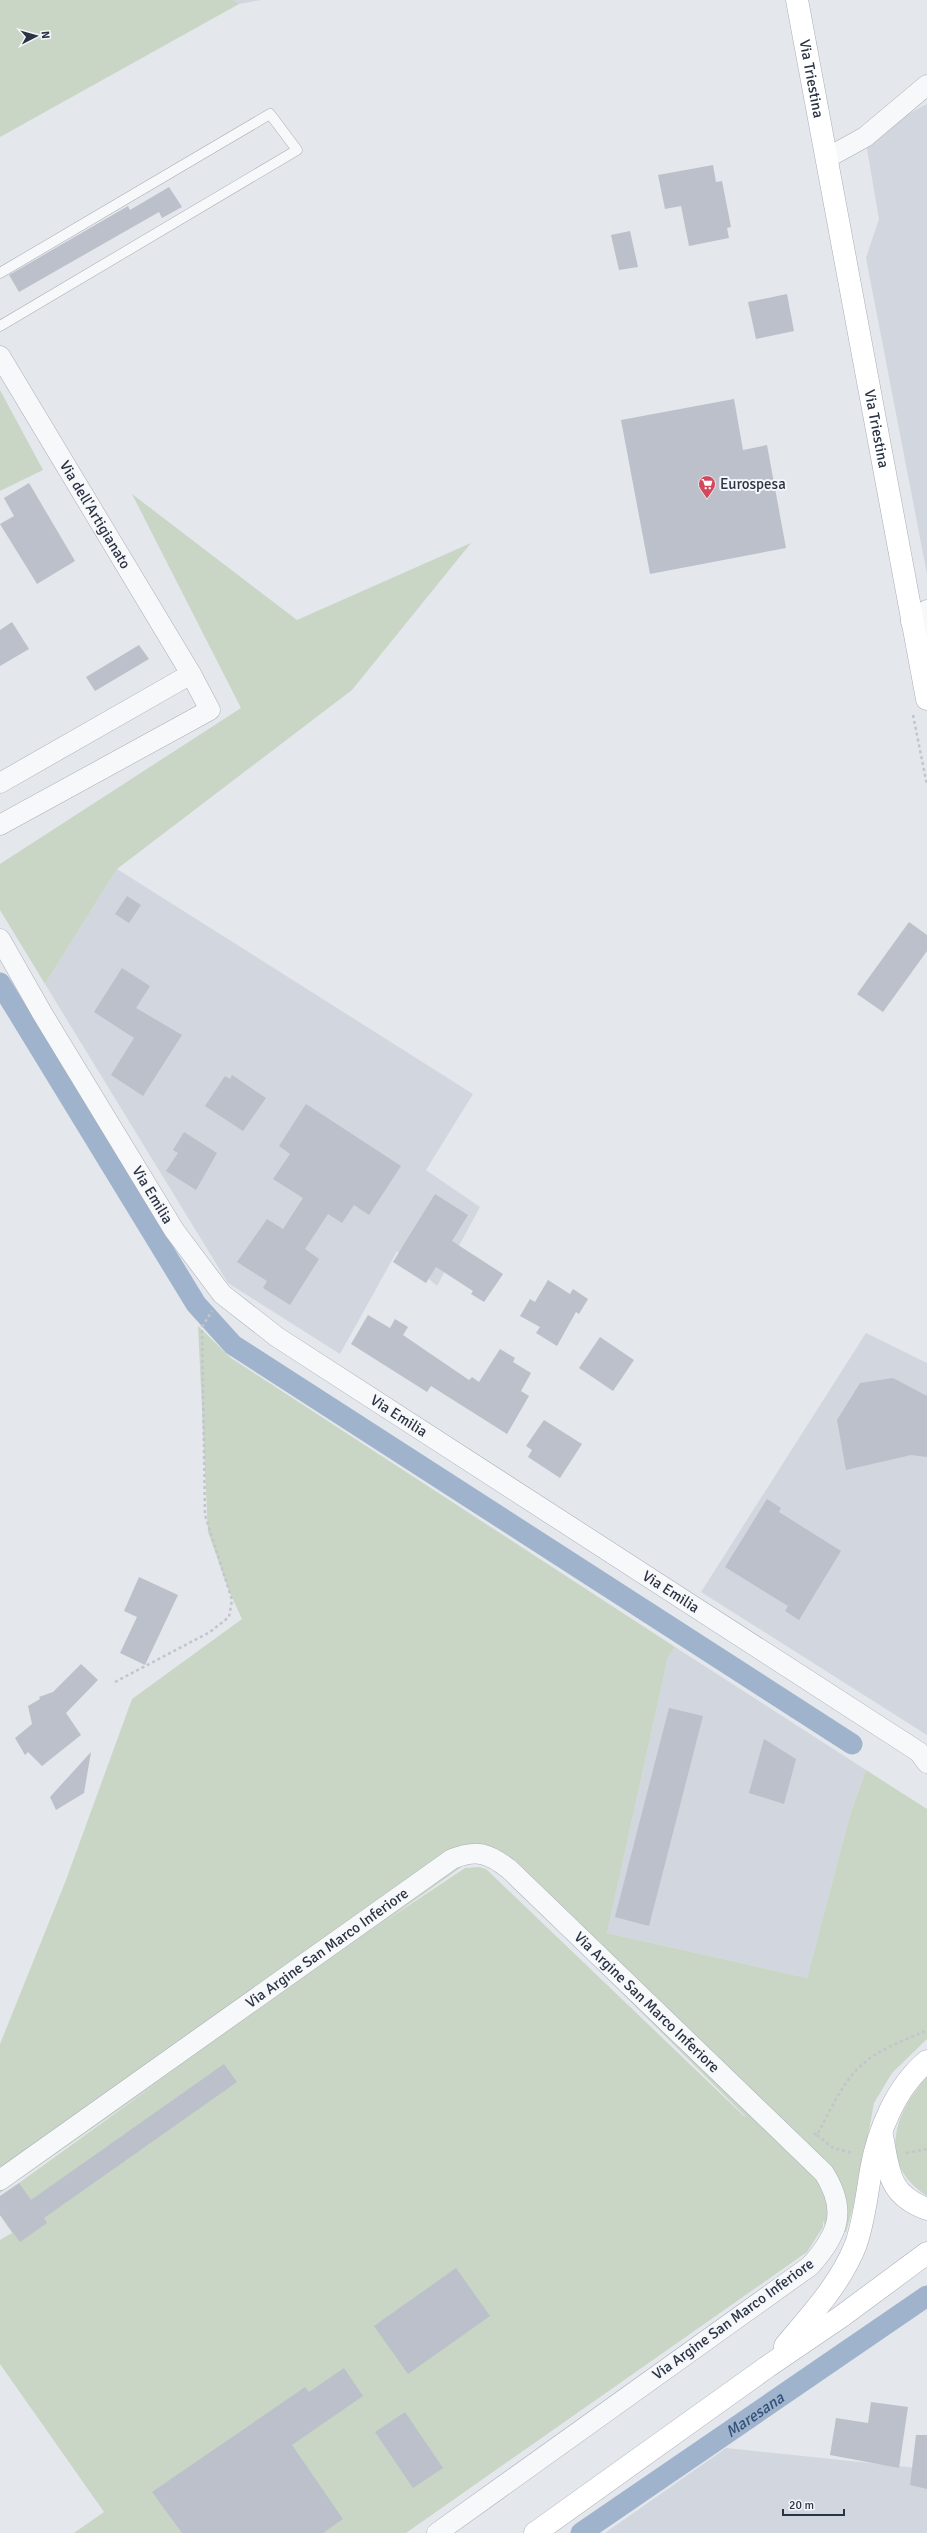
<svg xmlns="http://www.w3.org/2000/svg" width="927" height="2533" viewBox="0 0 927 2533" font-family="Signika,sans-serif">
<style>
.built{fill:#d2d6de}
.green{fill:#c9d6c5;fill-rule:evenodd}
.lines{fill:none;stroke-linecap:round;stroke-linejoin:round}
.canal{stroke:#9fb4cc;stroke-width:21}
.building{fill:#bbc0ca}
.lane-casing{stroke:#a9aeb7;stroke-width:11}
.street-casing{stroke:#a9aeb7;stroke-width:21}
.secondary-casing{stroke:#a9aeb7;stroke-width:23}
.path{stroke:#c2c5cb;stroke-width:2.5;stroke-dasharray:3 3;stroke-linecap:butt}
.lane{stroke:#f7f8fa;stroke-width:10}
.street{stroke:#f7f8fa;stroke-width:20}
.secondary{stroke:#fff;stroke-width:22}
.labels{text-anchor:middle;stroke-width:4;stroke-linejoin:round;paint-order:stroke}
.street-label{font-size:15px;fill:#2b3445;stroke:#f4f6f9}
.poi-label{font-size:15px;fill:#2b3445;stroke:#f4f6f9;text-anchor:start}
.water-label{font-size:16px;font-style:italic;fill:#34527a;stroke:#f4f6f9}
</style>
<rect width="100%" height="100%" fill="#e4e7ec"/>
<g class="built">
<polygon points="233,0 261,0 239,4"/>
<polygon points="927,104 927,574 866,258 879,219 865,137"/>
<polygon points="117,869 473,1094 426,1170 480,1207 437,1286 397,1251 340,1354 228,1283 45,984"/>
<polygon points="866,1333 927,1363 927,1735 701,1592"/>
<polygon points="675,1647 866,1770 850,1815 807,1978 607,1933 668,1657"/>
<polygon points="726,2448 927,2469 927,2533 605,2533"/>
</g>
<g class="green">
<polygon points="0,0 233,0 239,4 0,137"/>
<polygon points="0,390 43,470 0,491"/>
<polygon points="132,494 297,620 471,543 352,690 117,869 45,984 0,910 0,864 241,708"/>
<path d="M198 1326 231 1358 675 1647 668 1657 607 1933 807 1978 850 1815 866 1770 927 1809V2039L892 2073 874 2103 858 2190 846 2232H837L825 2226 823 2220V2227L807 2252 406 2533H74L104 2512 0 2364V2240L12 2233 0 2215 19 2183 160 2081 0 2193V2044L66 1880 132 1699 242 1619 229 1591 208 1532ZM490 1861 745 2116V2117L486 1869 479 1867 465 1868 384 1922 467 1863Z"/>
<path d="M927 2077V2196C877 2164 893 2114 927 2077Z"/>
</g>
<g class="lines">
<g class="canal">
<polyline points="0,983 196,1304 233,1345 852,1744"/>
<path id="s1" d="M581 2533 927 2296"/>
</g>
</g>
<g class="building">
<polygon points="713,165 716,182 722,181 731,227 727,228 729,238 689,246 681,206 665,209 658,175"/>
<polygon points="169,187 182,207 162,218 159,212 19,292 9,275 128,206 130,210"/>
<polygon points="630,231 638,267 619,270 611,235"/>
<polygon points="787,294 794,331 756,339 748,302"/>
<polygon points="734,399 743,450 767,445 786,548 650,574 621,420"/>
<polygon points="29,483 75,561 37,584 0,524 14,516 4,498"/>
<polygon points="12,622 29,649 0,666 0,630"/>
<polygon points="139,645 149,659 95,691 86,677"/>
<polygon points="127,896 141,905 129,923 115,914"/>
<polygon points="909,922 927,935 927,951 883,1012 857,994"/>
<polygon points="122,968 150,986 136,1008 182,1035 143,1096 111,1075 134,1038 94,1012"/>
<polygon points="232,1075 266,1098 243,1131 205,1106 225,1076 230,1079"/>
<polygon points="306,1104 401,1166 369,1215 354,1205 342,1223 328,1214 305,1249 319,1259 290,1305 263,1288 267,1281 237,1262 267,1219 283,1229 303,1198 273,1179 290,1154 279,1146"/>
<polygon points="184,1132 217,1153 196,1190 166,1171 178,1153 173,1150"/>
<polygon points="435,1194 468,1215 452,1241 503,1274 484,1302 471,1294 473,1291 436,1267 426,1283 393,1262"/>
<polygon points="548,1280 570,1294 573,1289 588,1299 579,1314 576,1312 557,1346 536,1333 540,1327 520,1316 530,1299 535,1302"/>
<polygon points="368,1315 390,1328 395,1319 408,1327 403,1335 469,1380 472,1377 479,1382 500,1349 515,1358 513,1362 531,1373 521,1391 529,1396 507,1434 431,1386 427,1392 351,1344"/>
<polygon points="600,1337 634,1360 613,1391 579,1368"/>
<polygon points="893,1378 927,1396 927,1457 911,1455 846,1470 837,1420 860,1383"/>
<polygon points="544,1420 582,1444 560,1478 528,1457 532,1450 526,1446"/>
<polygon points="767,1499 781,1508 779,1512 841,1551 799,1620 785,1611 788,1606 725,1567"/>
<polygon points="139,1577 178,1595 145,1665 120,1653 137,1617 124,1611"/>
<polygon points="81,1664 98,1680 66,1713 81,1735 42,1766 28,1752 25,1755 15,1738 32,1724 28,1706 40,1699 39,1697 53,1692"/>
<polygon points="669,1708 703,1716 649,1926 615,1917"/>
<polygon points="764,1739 796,1759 784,1804 749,1793"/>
<polygon points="91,1752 84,1793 56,1810 50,1797"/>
<polygon points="224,2064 237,2082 44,2218 47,2223 20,2242 0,2215 0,2196 19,2183 31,2200"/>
<polygon points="456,2268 490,2316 408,2374 374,2326"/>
<polygon points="344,2368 363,2396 292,2445 343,2519 323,2533 182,2533 152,2492 305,2387 309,2392"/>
<polygon points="871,2402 908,2407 899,2468 830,2455 836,2418 868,2423"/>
<polygon points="405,2412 443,2468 413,2488 375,2432"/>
<polygon points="916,2435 927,2435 927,2489 910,2485"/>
</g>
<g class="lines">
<g class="lane-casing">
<polyline id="lane" points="0,273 270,114 297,150 0,326"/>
</g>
<g class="street-casing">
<g id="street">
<polyline points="827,158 865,137 927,85"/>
<path id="s2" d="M0 356 191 674 210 710 0 825"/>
<polyline points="927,610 911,622 927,628"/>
<polyline points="0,783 191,674"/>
<path id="s3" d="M0 939 42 1013 174 1230 222 1294 277 1337 919 1752 927 1763"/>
<path id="s4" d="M0 2180 452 1859C477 1849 488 1853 509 1869L824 2173C848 2211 838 2235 810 2266L437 2533"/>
</g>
</g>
<g class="secondary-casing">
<g id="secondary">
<path id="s5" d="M797 0 927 699"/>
<path d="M882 2136C889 2171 888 2195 927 2209"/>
<path d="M785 2346C811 2315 841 2283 856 2244 864 2221 867 2194 871 2170 878 2131 896 2087 927 2061"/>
<polyline points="535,2533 767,2367 842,2316 927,2253"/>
</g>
</g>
<g class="path">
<polyline points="913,715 927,785"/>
<polyline points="115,1682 210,1632 229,1617 232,1600 205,1515 202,1327 212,1311"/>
<path d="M814 2133 817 2135C830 2111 843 2080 864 2063 881 2048 906 2040 927 2030"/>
<polyline points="817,2135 833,2148 853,2153"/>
<polyline points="906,2153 927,2149"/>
</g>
<use href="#lane" class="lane"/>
<use href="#street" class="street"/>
<use href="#secondary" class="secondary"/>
</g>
<defs>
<g id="supermarket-pin" transform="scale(0.9)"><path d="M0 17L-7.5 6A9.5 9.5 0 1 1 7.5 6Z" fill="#d1495b" stroke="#f4f6f9"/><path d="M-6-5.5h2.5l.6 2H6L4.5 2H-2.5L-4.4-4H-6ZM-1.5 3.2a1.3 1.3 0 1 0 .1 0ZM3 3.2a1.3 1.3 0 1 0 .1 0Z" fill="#fff"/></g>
</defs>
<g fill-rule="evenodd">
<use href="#supermarket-pin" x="707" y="484"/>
</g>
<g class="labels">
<g class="street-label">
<text dy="5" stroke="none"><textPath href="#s5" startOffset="80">Via Triestina</textPath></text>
<text dy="5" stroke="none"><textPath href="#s5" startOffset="436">Via Triestina</textPath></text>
<text dy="5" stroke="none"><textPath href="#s2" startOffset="185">Via dell'Artigianato</textPath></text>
<text dy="5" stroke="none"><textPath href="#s3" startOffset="298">Via Emilia</textPath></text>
<text dy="5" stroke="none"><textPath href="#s3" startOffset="634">Via Emilia</textPath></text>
<text dy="5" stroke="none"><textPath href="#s3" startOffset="958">Via Emilia</textPath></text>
<text dy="5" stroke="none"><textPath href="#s4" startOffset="401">Via Argine San Marco Inferiore</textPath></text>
<text dy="5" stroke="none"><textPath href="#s4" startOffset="808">Via Argine San Marco Inferiore</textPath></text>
<text transform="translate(733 2319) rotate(-36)" y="5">Via Argine San Marco Inferiore</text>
</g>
<g class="poi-label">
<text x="720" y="489">Eurospesa</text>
</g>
<g class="water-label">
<text dy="6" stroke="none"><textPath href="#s1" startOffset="210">Maresana</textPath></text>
</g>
</g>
<g transform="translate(36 36) rotate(84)" stroke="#f4f6f9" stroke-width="3" paint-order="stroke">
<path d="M0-3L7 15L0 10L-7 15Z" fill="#2b3445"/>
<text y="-6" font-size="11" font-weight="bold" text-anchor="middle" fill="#2b3445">N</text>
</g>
<path d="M783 2509v6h61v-6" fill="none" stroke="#2b3445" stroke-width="2"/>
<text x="789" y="2509" font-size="12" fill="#2b3445" stroke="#f4f6f9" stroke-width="3" paint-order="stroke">20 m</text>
</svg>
